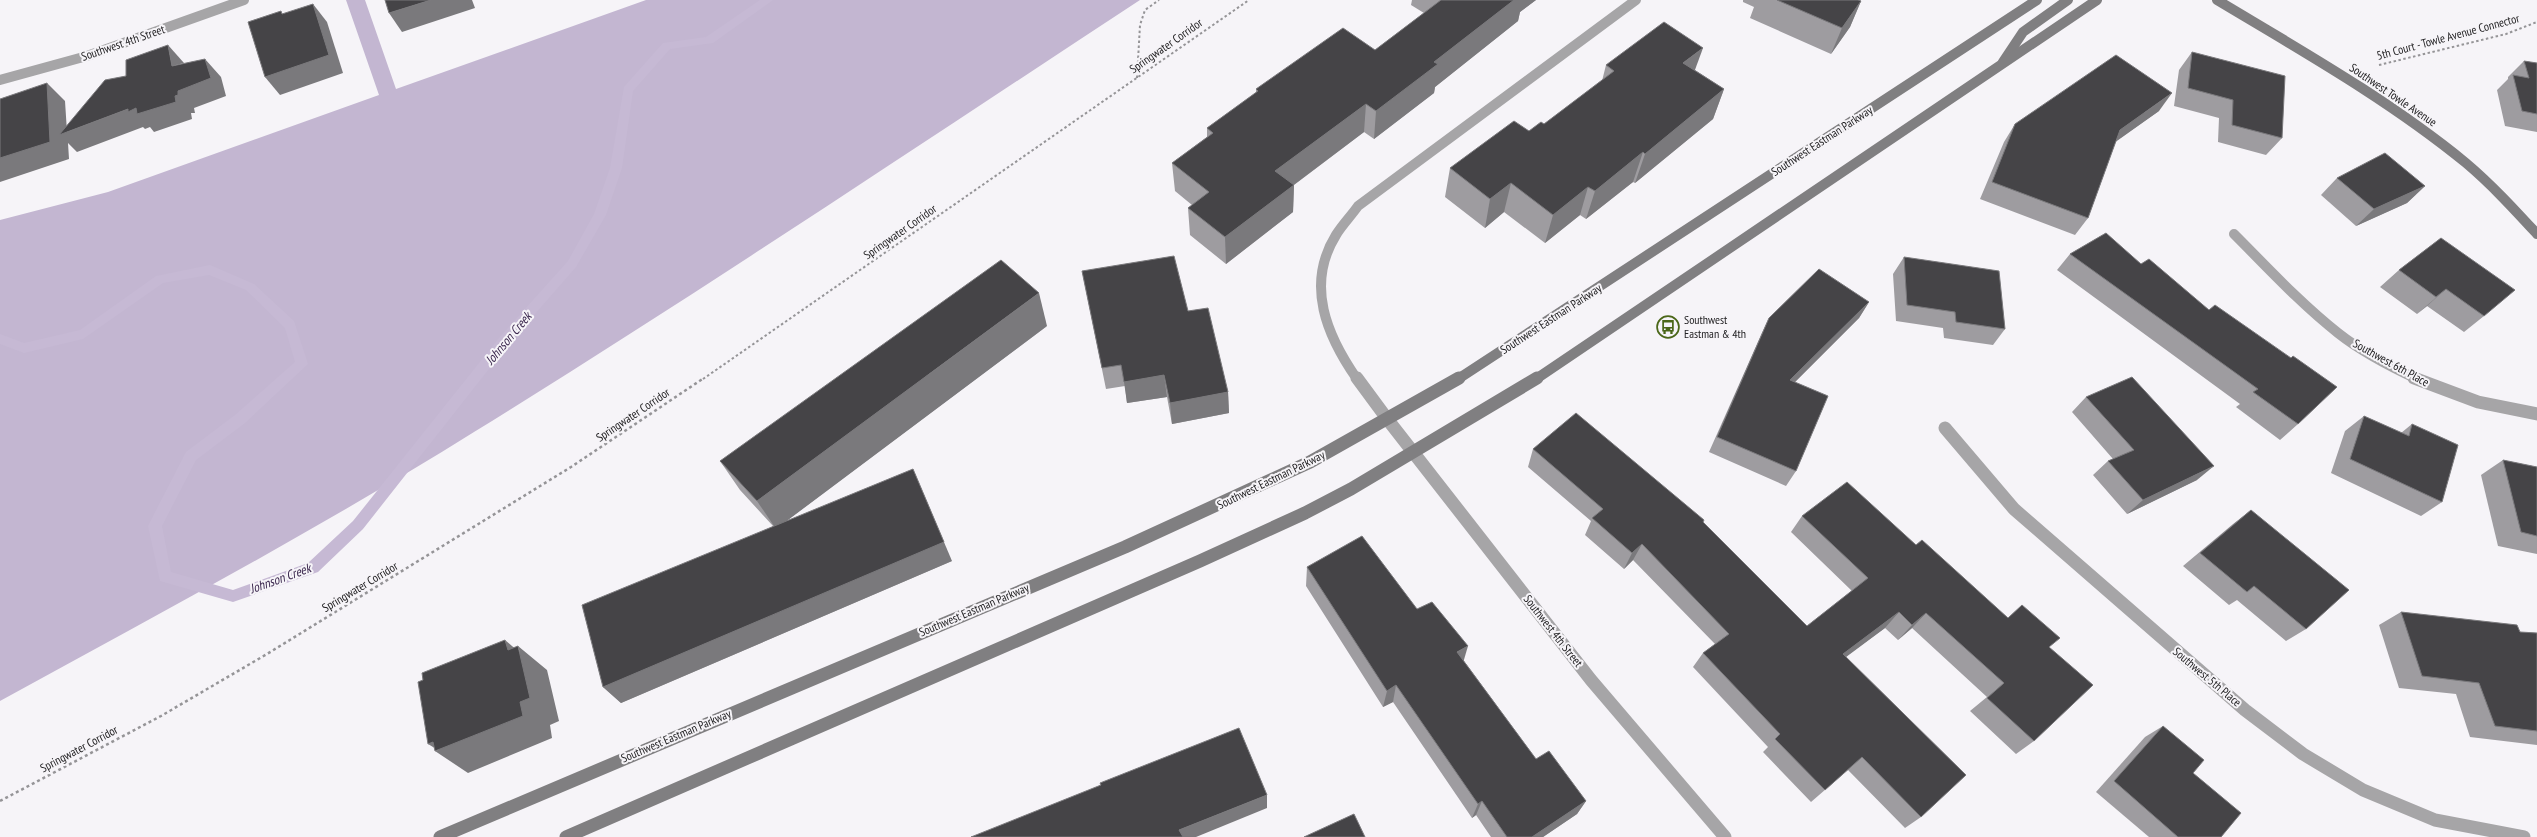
<svg xmlns="http://www.w3.org/2000/svg" width="2537" height="837" viewBox="0 0 2537 837" font-family="'PT Sans Narrow',sans-serif">
<style>
.forest{fill:#c3b6d1}
.lines{fill:none;stroke-linecap:round;stroke-linejoin:round}
.stream{fill:#c6b9d4;fill-rule:evenodd}
.path-far1{stroke:#959497;stroke-width:2;stroke-dasharray:2.5 2.5;stroke-linecap:butt}
.path{stroke:#959497;stroke-width:2.5;stroke-dasharray:3 3;stroke-linecap:butt}
.lane-far1{stroke:#a6a5a7;stroke-width:10}
.lane{stroke:#a6a5a7;stroke-width:13}
.street-far1{stroke:#a6a5a7;stroke-width:10}
.street{stroke:#a6a5a7;stroke-width:13}
.secondary-far1{stroke:#807f81;stroke-width:10}
.secondary{stroke:#807f81;stroke-width:13}
.wall{fill:#9e9ca0}
.shaded-wall{fill:#7a797c}
.building{fill:#454447;stroke:#7a797c}
.labels{text-anchor:middle;stroke-width:4;stroke-linejoin:round;paint-order:stroke}
.street-label{font-size:12px;fill:#232224;stroke:#f6f4f8}
.poi-label{font-size:12px;fill:#232224;stroke:#f6f4f8;text-anchor:start}
.water-label{font-size:13px;font-style:italic;fill:#39254c;stroke:#f6f4f8}
</style>
<rect width="100%" height="100%" fill="#f6f4f8"/>
<path class="forest" d="M346 0H365L396 89 646 0H1140C919 145 699 293 474 432 320 528 159 614 0 701V220L108 192 379 95Z"/>
<g class="lines">
<polygon class="stream" points="760,0 773,0 713,43 670,49 633,91 622,168 606,215 576,267 507,346 363,529 318,572 233,602 160,581 148,526 150,522 186,452 235,415 295,362 285,328 246,290 209,275 163,283 83,339 24,353 0,344 0,334 24,343 80,330 156,276 210,265 254,284 294,321 308,364 245,423 196,460 162,526 171,572 233,590 308,563 353,521 499,338 568,261 594,214 610,168 624,87 663,43 706,37"/>
<g class="path-far1">
<polyline points="2379,65 2506,34 2537,22"/>
<polyline points="1137,78 1140,25 1145,10 1159,0"/>
<polyline points="703,379 1249,0"/>
</g>
<polyline class="path" points="0,801 161,716 267,654 571,467 704,378"/>
<path class="lane-far1" d="M1357 379C1327 336 1305 285 1336 235 1342 225 1351 216 1358 206L1636 0"/>
<polyline class="lane" points="1357,378 1388,420"/>
<g class="street-far1">
<polyline points="0,80 87,56 244,0"/>
<path d="M2234 234C2268 268 2300 303 2338 333 2362 352 2389 366 2417 379"/>
</g>
<g class="street">
<polyline points="2414,378 2478,402 2537,414"/>
<polyline points="1388,420 1591,680 1725,837"/>
<polyline points="1945,428 2014,509 2245,710 2303,754 2363,790 2435,820 2524,837"/>
</g>
<g class="secondary-far1">
<path d="M2217 0C2302 51 2389 100 2466 163 2492 185 2514 209 2537 234"/>
<polyline points="2003,62 2023,32 2068,0"/>
<polyline points="1458,379 2037,0"/>
<polyline points="1536,379 2097,0"/>
</g>
<g class="secondary">
<polyline points="440,837 1125,547 1310,462 1459,378"/>
<polyline points="566,837 1200,561 1305,513 1351,489 1537,378"/>
</g>
</g>
<g class="wall">
<polygon points="1412,0 1536,0 1520,12 1518,21 1435,87 1434,93 1374,139 1364,132 1294,185 1293,212 1226,264 1190,235 1188,208 1192,205 1175,191 1172,163 1207,137 1207,128 1256,93 1256,89 1375,50 1424,13 1411,5"/>
<polygon points="1743,0 1858,0 1861,1 1850,27 1831,54 1750,18 1754,7 1743,2"/>
<polygon points="2192,52 2282,138 2266,155 2218,142 2219,118 2174,106 2179,70"/>
<polygon points="2524,61 2537,63 2537,132 2505,126 2497,90 2508,79 2508,77"/>
<polygon points="1606,65 1695,70 1724,89 1713,119 1635,183 1633,182 1586,219 1580,215 1545,243 1504,212 1485,228 1445,197 1450,168 1544,124 1602,81"/>
<polygon points="2159,111 2116,141 2088,218 2075,235 1980,199 2004,142 2015,124"/>
<polygon points="2337,178 2425,186 2407,203 2356,226 2321,195"/>
<polygon points="2106,233 2298,424 2280,440 2236,407 2240,404 2057,270 2070,254"/>
<polygon points="2441,238 2484,316 2464,332 2427,306 2417,314 2380,287 2399,270"/>
<polygon points="1904,257 2005,329 1993,345 1944,338 1943,328 1896,321 1893,274"/>
<polygon points="1082,271 1188,311 1228,392 1229,413 1172,424 1167,397 1127,403 1125,386 1106,389"/>
<polygon points="1869,302 1859,318 1795,382 1796,471 1786,486 1709,452 1761,335 1769,318"/>
<polygon points="1047,326 786,521 952,561 621,703 603,687 773,526 740,490 720,461"/>
<polygon points="2086,397 2197,480 2127,514 2093,475 2108,461 2113,459 2072,412"/>
<polygon points="2364,416 2401,433 2412,424 2442,502 2421,516 2331,473 2345,431"/>
<polygon points="1533,449 1703,522 1807,626 1852,591 1791,532 1802,516 1916,545 2008,618 2049,647 2034,741 2016,754 1970,711 1987,697 1912,628 1898,640 1885,628 1845,657 1921,817 1905,828 1848,770 1811,802 1763,752 1768,747 1693,667 1703,653 1715,644 1633,560 1624,569 1585,535 1591,521 1528,467"/>
<polygon points="2503,460 2537,467 2537,554 2498,546 2481,475"/>
<polygon points="2251,510 2306,629 2286,641 2237,600 2229,605 2183,566 2233,524"/>
<polygon points="1307,567 1417,609 1464,661 1536,759 1586,801 1577,814 1543,837 1491,837 1476,815 1472,818 1393,702 1383,707 1306,586"/>
<polygon points="2401,612 2520,632 2537,633 2537,745 2470,737 2456,694 2399,688 2379,625"/>
<polygon points="2163,726 2193,773 2221,837 2149,837 2096,792 2145,737"/>
</g>
<g class="shaded-wall">
<polygon points="431,0 472,0 475,8 402,32 389,13"/>
<polygon points="1514,0 1536,0 1520,12 1518,21 1435,87 1434,93 1374,139 1376,111 1434,62"/>
<polygon points="1861,1 1850,27 1831,54 1842,28"/>
<polygon points="313,4 327,22 343,73 280,95 265,77"/>
<polygon points="168,45 184,63 172,66"/>
<polygon points="1703,48 1692,78 1683,63"/>
<polygon points="205,59 221,77 226,96 194,108 195,113 191,113 192,119 154,132 150,127 145,129 143,127 77,152 68,143 69,159 0,182 0,158 47,83 65,101 67,132 128,109 175,96 178,91"/>
<polygon points="1724,89 1713,119 1635,183 1645,154"/>
<polygon points="2172,93 2159,111 2107,148 2120,130"/>
<polygon points="1366,104 1364,132 1275,199 1275,171"/>
<polygon points="1643,152 1633,182 1586,219 1595,191"/>
<polygon points="1511,183 1504,212 1485,228 1490,199"/>
<polygon points="1294,185 1293,212 1226,264 1225,237"/>
<polygon points="2425,186 2407,203 2356,226 2374,209"/>
<polygon points="1588,187 1580,215 1545,243 1553,215"/>
<polygon points="2446,289 2427,306 2417,314"/>
<polygon points="1039,293 1047,326 776,529 757,501"/>
<polygon points="1869,302 1859,318 1781,396 1790,380"/>
<polygon points="1164,375 1167,397 1127,403 1124,382"/>
<polygon points="1228,392 1229,413 1172,424 1170,403"/>
<polygon points="2214,466 2197,480 2127,514 2143,500"/>
<polygon points="913,469 952,561 621,703 603,687"/>
<polygon points="1642,544 1633,560 1624,569 1632,553"/>
<polygon points="1899,612 1885,628 1830,669 1843,654"/>
<polygon points="1926,613 1912,628 1898,640 1912,625"/>
<polygon points="505,640 520,653 518,646 547,670 559,721 550,725 552,738 468,773 435,751 438,750 428,744 520,702"/>
<polygon points="1468,646 1463,663 1457,652"/>
<polygon points="1396,685 1393,702 1383,707 1387,691"/>
<polygon points="1267,795 1267,808 1196,837 1181,837 1179,830"/>
<polygon points="1482,801 1476,815 1472,818 1478,804"/>
<polygon points="1586,801 1577,814 1543,837 1532,837"/>
</g>
<g class="building">
<polygon points="385,0 431,0 389,13"/>
<polygon points="1441,0 1514,0 1434,62 1438,64 1376,111 1366,104 1275,171 1294,185 1225,237 1188,208 1209,192 1172,163 1213,133 1207,128 1258,91 1256,89 1343,28 1375,50"/>
<polygon points="1777,0 1858,0 1861,1 1842,28"/>
<polygon points="313,4 329,55 265,77 248,22 281,11 282,14"/>
<polygon points="1664,22 1703,48 1683,63 1724,89 1645,154 1643,152 1595,191 1588,187 1553,215 1511,183 1490,199 1450,168 1514,121 1529,131 1541,122 1544,124 1614,71 1606,65"/>
<polygon points="168,45 172,66 205,59 211,78 178,91 178,95 175,96 176,102 137,114 136,108 128,112 128,109 59,135 105,80 126,76 126,60"/>
<polygon points="2192,52 2285,76 2282,138 2232,125 2233,100 2188,88"/>
<polygon points="2116,55 2172,93 2120,130 2088,218 1992,182 2015,124"/>
<polygon points="2524,61 2537,63 2537,114 2522,111 2513,75 2529,78"/>
<polygon points="47,83 50,142 0,158 0,99"/>
<polygon points="2385,153 2425,186 2374,209 2337,178"/>
<polygon points="2106,233 2141,264 2149,259 2209,310 2215,305 2291,358 2293,356 2337,387 2298,424 2253,392 2258,389 2070,254"/>
<polygon points="2441,238 2515,290 2484,316 2446,289 2436,297 2399,270"/>
<polygon points="1174,256 1188,311 1208,308 1228,392 1170,403 1164,375 1124,382 1121,365 1102,368 1082,271"/>
<polygon points="1904,257 1999,271 2005,329 1956,322 1955,312 1907,305"/>
<polygon points="1001,260 1039,293 757,501 720,461"/>
<polygon points="1819,269 1869,302 1790,380 1828,396 1796,471 1717,437 1769,318"/>
<polygon points="2132,377 2214,466 2143,500 2108,461 2134,450 2086,397"/>
<polygon points="1576,413 1704,520 1703,522 1807,626 1868,578 1802,516 1847,482 1916,545 1922,540 2008,618 2022,605 2060,638 2049,647 2093,685 2034,741 1987,698 2004,683 1926,613 1912,625 1899,612 1843,654 1966,775 1921,817 1862,757 1825,790 1775,739 1780,734 1703,653 1729,634 1642,544 1632,553 1592,518 1603,509 1533,449"/>
<polygon points="2364,416 2409,436 2412,424 2458,445 2442,502 2350,459"/>
<polygon points="2503,460 2537,467 2537,536 2521,532"/>
<polygon points="913,469 944,542 603,687 582,605"/>
<polygon points="2251,510 2349,590 2306,629 2254,586 2247,592 2200,553"/>
<polygon points="1362,536 1417,609 1432,602 1468,646 1457,652 1536,759 1549,751 1586,801 1532,837 1507,837 1482,801 1478,804 1396,685 1387,691 1307,567"/>
<polygon points="2401,612 2517,625 2520,632 2537,633 2537,731 2495,726 2479,683 2422,676"/>
<polygon points="505,640 508,650 518,646 530,698 520,702 523,716 435,751 433,742 428,744 418,682 423,680 422,673"/>
<polygon points="2163,726 2204,760 2193,773 2241,813 2221,837 2178,837 2114,781"/>
<polygon points="1239,728 1267,795 1179,830 1183,837 971,837 1101,785 1100,783"/>
<polygon points="1354,814 1365,837 1304,837"/>
</g>
<defs>
<g id="bus-ring" transform="scale(1.15)"><circle r="9.5" fill="#f6f4f8" stroke="#4b6719" stroke-width="1.5"/><path d="M-5-6H5V4H4V6H2V4H-2V6H-4V4H-5ZM-3.5-4V0h7V-4ZM-3.5 1.2v1.5H-2V1.2ZM2 1.2v1.5H3.5V1.2Z" fill="#4b6719"/></g>
</defs>
<g fill-rule="evenodd">
<use href="#bus-ring" x="1668" y="327"/>
</g>
<g class="labels">
<g class="street-label">
<text transform="translate(2448 37) rotate(-15)" y="4">5th Court - Towle Avenue Connector</text>
<text transform="translate(123 43) rotate(-19)" y="4">Southwest 4th Street</text>
<text transform="translate(1166 46) rotate(-35)" y="4">Springwater Corridor</text>
<text transform="translate(2393 95) rotate(34)" y="4">Southwest Towle Avenue</text>
<text transform="translate(1822 141) rotate(-33)" y="4">Southwest Eastman Parkway</text>
<text transform="translate(900 232) rotate(-35)" y="4">Springwater Corridor</text>
<text transform="translate(1551 319) rotate(-33)" y="4">Southwest Eastman Parkway</text>
<text transform="translate(2391 363) rotate(29)" y="4">Southwest 6th Place</text>
<text transform="translate(633 415) rotate(-34)" y="4">Springwater Corridor</text>
<text transform="translate(1271 480) rotate(-26)" y="4">Southwest Eastman Parkway</text>
<text transform="translate(360 587) rotate(-31)" y="4">Springwater Corridor</text>
<text transform="translate(974 610) rotate(-23)" y="4">Southwest Eastman Parkway</text>
<text transform="translate(1553 631) rotate(52)" y="4">Southwest 4th Street</text>
<text transform="translate(2207 677) rotate(40)" y="4">Southwest 5th Place</text>
<text transform="translate(676 736) rotate(-23)" y="4">Southwest Eastman Parkway</text>
<text transform="translate(79 749) rotate(-28)" y="4">Springwater Corridor</text>
</g>
<g class="poi-label">
<text x="1684" y="324">Southwest<tspan x="1684" dy="14">Eastman &amp; 4th</tspan></text>
</g>
<g class="water-label">
<text transform="translate(508 338) rotate(-50)" y="5">Johnson Creek</text>
<text transform="translate(280 578) rotate(-20)" y="5">Johnson Creek</text>
</g>
</g>
</svg>
